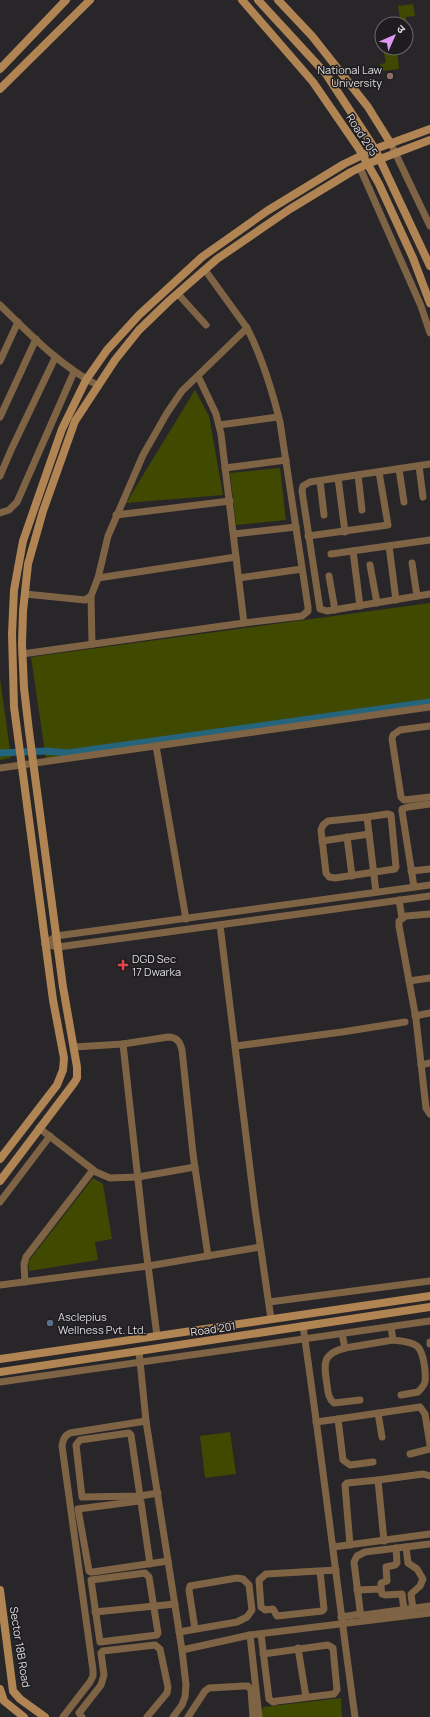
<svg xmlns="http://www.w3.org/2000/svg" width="430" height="1717" viewBox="0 0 430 1717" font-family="Manrope,'Noto Sans Devanagari',sans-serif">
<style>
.green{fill:#404900}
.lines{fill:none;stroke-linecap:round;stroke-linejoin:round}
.canal{stroke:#24647d;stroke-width:7}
.street{stroke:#7f6345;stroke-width:7}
.secondary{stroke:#b18453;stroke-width:8}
.education-dot{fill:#8d6e63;stroke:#1e1c1f;stroke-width:1.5}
.health-dot{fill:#e0444e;stroke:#1e1c1f;stroke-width:1.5}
.service-dot{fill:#5c6f8a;stroke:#1e1c1f;stroke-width:1.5}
.labels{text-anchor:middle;stroke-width:3;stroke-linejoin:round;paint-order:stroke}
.poi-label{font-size:11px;fill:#dedddf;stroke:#1e1c1f;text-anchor:start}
.street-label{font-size:11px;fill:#dedddf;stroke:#1e1c1f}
</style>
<rect width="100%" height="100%" fill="#282628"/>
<g class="green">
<polygon points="413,4 415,16 406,17 407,25 401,24 398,6"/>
<polygon points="383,48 399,48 397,49 399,69 374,72 372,69 381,68 380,64 386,63"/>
<polygon points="195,390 209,416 223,495 126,503"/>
<polygon points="280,468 286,520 236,525 230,473"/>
<polygon points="430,603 430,707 46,759 31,657"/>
<polygon points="0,678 11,758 0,760"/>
<polygon points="93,1178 103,1184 112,1239 95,1242 98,1260 29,1271 28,1262"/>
<polygon points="230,1432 236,1474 205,1478 200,1436"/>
<polygon points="341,1698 342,1717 261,1717 263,1707"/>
</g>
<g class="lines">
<polyline class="canal" points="0,753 45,751 68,753 430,702"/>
<g class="street">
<polyline points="391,144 430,226"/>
<polyline points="360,168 421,306 430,333"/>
<polyline points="178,294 206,325"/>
<path d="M0 305C30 334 59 365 97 385"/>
<polyline points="0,361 18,322"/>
<polyline points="0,417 36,339"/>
<polyline points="219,425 278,417"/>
<polyline points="430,464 310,482 303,486 302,491 320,609 327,611 430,594"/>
<polyline points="419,466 423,497"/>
<polyline points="225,468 286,460"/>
<polyline points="399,469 404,502"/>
<polyline points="358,475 362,510"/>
<polyline points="0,476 11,450 55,358"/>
<polyline points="338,478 345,532"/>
<polyline points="320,481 324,515"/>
<polyline points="0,513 9,510 17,502 74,372"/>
<polyline points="116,515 230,501"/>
<polyline points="234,534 296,527"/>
<polyline points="308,536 388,525 379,472"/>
<polyline points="389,546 396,600"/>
<polyline points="353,551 360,606"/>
<polyline points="331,554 430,540"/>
<polyline points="412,563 417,596"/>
<polyline points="370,565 377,603"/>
<polyline points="329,576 335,610"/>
<polyline points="98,578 236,557"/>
<polyline points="239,578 302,569"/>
<polyline points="25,594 85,600 91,596 98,578 108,536 143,455 167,413 182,391 247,328 205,270"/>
<polyline points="91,596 92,644"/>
<path d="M244 623 302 616 308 611V607L280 422C272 390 262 357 247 328"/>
<polyline points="22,654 244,623 221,434 216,414 198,376"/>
<polyline points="430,726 400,730 393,735 392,739 401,797 404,800 430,797"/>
<polyline points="156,746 186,919"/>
<polyline points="0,768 430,707"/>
<path d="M367 817 387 814 391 815 396 867 395 869 335 878 329 877 326 873 321 830 323 825 328 821 367 817C370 842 373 867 376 892"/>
<polyline points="347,837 352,876"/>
<polyline points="322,841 369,834"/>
<polyline points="411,871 430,869"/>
<polyline points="414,887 402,811 402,809 408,807 430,804"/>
<polyline points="399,900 402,918"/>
<polyline points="430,914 406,916 399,921 399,926 416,1019 426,1108 430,1114"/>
<polyline points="220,925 255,1209 271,1319"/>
<polyline points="45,944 56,936 430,885"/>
<polyline points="45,944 58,947 430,896"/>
<polyline points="409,981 430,978"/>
<polyline points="415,1016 430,1013"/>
<polyline points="123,1044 144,1234 157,1336"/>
<polyline points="236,1046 342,1032 405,1022"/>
<path d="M74 1047 123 1044 168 1037C177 1037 180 1042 182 1050L193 1154 208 1256"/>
<polyline points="421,1065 430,1063"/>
<polyline points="39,1128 96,1172 110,1178 138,1177 195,1167"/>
<polyline points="0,1202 50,1136"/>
<polyline points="25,1282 24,1264 26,1257 93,1170"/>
<polyline points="0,1285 148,1266 260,1247"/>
<polyline points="269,1302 430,1281"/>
<path d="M303 1326C322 1456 337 1587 355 1717"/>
<path d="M391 1327 393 1340C401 1341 410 1341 417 1346 424 1352 426 1373 425 1382 424 1386 421 1389 418 1392L401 1395"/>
<path d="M342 1334 345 1348C321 1354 324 1365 327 1385 328 1392 328 1398 334 1403L360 1400"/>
<polyline points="430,1342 430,1344"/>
<polyline points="345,1348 393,1340"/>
<polyline points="139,1351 146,1421 182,1650 186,1685 185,1697 182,1705 173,1717"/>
<polyline points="0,1382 430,1321"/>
<polyline points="378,1413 382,1437"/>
<polyline points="338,1419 420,1407 425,1414 430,1445"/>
<polyline points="316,1422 338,1419 343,1460 350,1465 373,1462"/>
<polyline points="410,1454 430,1449"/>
<polyline points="140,1496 131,1435 129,1433 80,1440 76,1445 82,1497 140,1496 158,1493"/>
<polyline points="384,1541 378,1480 423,1474 430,1476"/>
<polyline points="430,1544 365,1552 357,1556 354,1562 360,1610 361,1614 364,1615 430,1606"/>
<polyline points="350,1545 345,1485 347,1483 378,1480"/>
<polyline points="333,1547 430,1534"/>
<polyline points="406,1547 408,1563 417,1569 423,1579 420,1586 411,1594 413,1609"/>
<polyline points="150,1564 141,1502 139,1501 78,1509 89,1571 91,1572 93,1572 168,1561"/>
<polyline points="320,1571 324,1609 322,1611 277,1616 273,1609 265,1610 261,1607 259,1580 266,1574 336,1570"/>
<polygon points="145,1573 149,1577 158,1633 157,1635 100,1642 91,1580"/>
<polyline points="381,1589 381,1583 387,1581 386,1567 395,1565 397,1563 396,1548"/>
<polyline points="357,1590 381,1589 382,1594 385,1595 402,1594 404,1610"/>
<polyline points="95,1612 175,1604"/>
<polyline points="341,1617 361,1614"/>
<polyline points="179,1632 237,1622 247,1617 252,1610 249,1585 243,1579 237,1578 190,1586 189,1590 195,1629"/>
<polyline points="261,1634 269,1699 273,1702 277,1701 334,1694 337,1690 333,1648 328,1645 263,1654"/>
<polyline points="250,1635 259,1717"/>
<polyline points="298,1648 306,1697"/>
<polyline points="182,1650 250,1635 430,1613"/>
<path d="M63 1717 90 1682 93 1676V1670L62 1446C63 1440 64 1436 70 1433L146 1421"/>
<polyline points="82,1717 79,1713 101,1685 104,1675 101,1653 103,1651 155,1645 160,1649 168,1687 167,1693 147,1717"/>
<polyline points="188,1717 205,1691 209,1688 244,1686 248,1686 251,1690 253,1717"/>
</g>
<g class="secondary">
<polyline points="242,0 313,82 359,149 379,184 413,258 430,303"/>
<polyline points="258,0 326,74 375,149 430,266"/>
<polyline points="278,0 312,36 368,107 391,144"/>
<polyline points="0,69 66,0"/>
<polyline points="0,89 90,0"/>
<polyline points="0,1159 57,1085 63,1070 64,1058 53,1000 14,707 12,634 14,590 23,541 62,429 86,380 107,350 139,315 202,257 267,211 344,164 375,149 430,129"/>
<polyline points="0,1181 74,1083 77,1078 77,1067 63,987 29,731 24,688 22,644 23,611 28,564 43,511 75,421 115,360 139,330 169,301 217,259 290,209 351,172 367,164 430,140"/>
<polyline points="0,1359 430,1296"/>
<polyline points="0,1372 430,1307"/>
<polyline points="0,1590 13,1691 20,1699 45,1717"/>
<polyline points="0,1689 4,1701 24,1717"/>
</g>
</g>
<circle class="education-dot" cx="390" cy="76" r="4"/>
<path class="health-dot" d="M121 959h4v4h4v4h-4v4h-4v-4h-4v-4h4z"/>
<circle class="service-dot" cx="50" cy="1323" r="4"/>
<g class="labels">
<g class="poi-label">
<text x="382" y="74" text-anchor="end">National Law<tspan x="382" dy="13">University</tspan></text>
<text x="132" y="963">DGD Sec<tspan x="132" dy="13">17 Dwarka</tspan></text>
<text x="58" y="1321">Asclepius<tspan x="58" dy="13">Wellness Pvt. Ltd.</tspan></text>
</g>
<g class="street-label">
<text transform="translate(362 135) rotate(57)" y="4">Road 205</text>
<text transform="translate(213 1329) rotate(-8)" y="4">Road 201</text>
<text transform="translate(20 1647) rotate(81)" y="4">Sector 18B Road</text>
</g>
</g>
<g transform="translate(394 36) rotate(45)"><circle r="19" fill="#1e1c1f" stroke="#6b696c"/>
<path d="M0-3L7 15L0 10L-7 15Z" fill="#de98f3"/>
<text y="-6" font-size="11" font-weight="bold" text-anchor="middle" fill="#dedddf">उ</text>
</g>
</svg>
